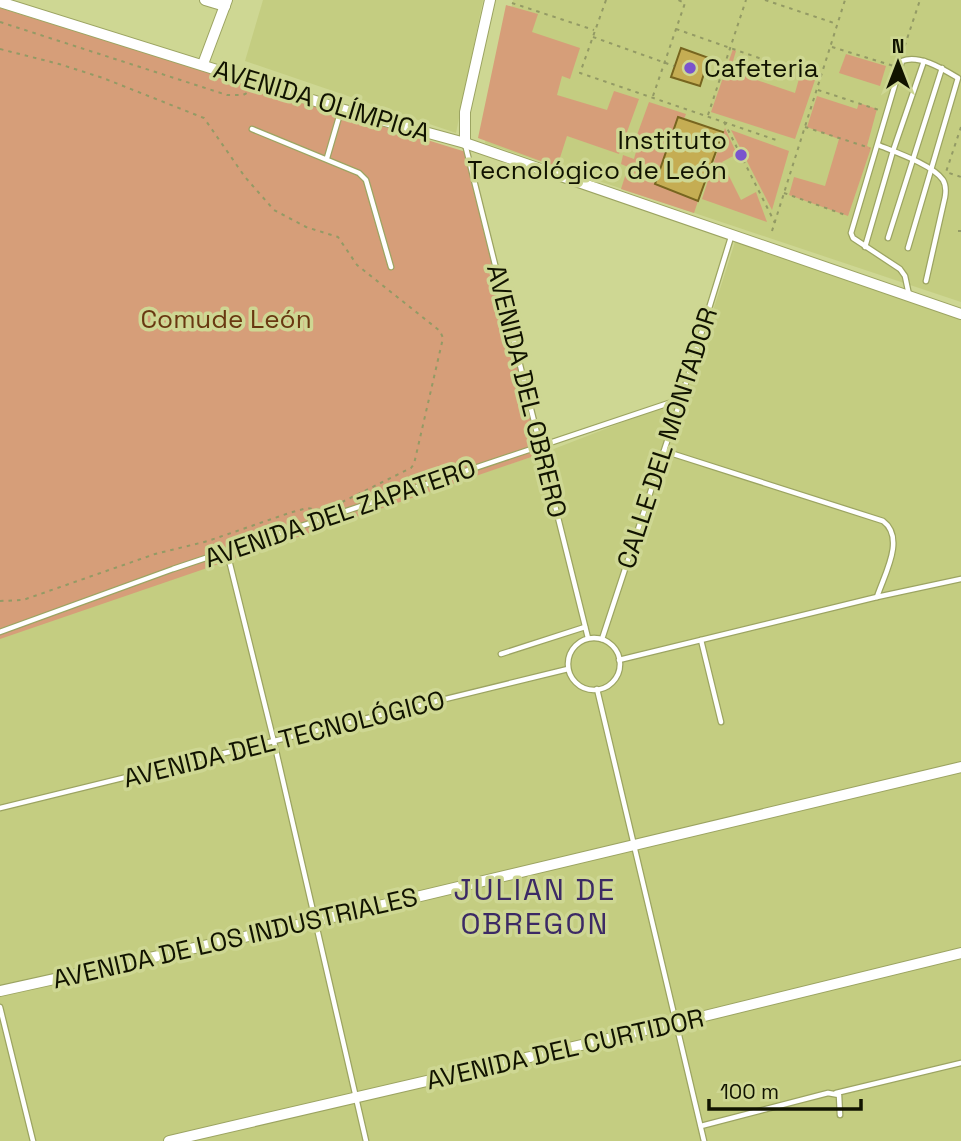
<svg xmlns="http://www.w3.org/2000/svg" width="961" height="1141" viewBox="0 0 961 1141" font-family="'Space Grotesk',sans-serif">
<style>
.built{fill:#c4cd81}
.green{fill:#d69e79}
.building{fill:#c5ad53;stroke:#77651f;stroke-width:2}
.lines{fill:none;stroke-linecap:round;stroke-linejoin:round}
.service-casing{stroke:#9ca462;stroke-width:7}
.minor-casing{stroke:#9ca462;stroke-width:12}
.path{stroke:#939a65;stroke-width:2;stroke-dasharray:3.5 5;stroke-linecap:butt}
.service{stroke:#fff;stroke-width:4.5}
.minor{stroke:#fff;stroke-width:10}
.poi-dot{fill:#7a54cd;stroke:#ced793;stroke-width:2.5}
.labels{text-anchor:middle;stroke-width:7;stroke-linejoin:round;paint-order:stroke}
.poi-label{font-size:26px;fill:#111300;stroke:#ced793;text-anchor:start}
.street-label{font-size:26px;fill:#111300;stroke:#ced793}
.park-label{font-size:26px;fill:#693811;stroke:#ced793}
.quarter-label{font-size:30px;letter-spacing:2px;fill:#3c2a65;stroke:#ced793}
</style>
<rect width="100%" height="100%" fill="#ced793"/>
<g class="built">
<polygon points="263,0 483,0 456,133 245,61"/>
<polygon points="513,0 961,0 961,302 485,143"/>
<polygon points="735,242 961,316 961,1141 0,1141 0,634 546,452 685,398"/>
</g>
<g class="green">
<polygon points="506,5 538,14 532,32 580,48 570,79 562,76 557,95 607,110 614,91 639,99 619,154 567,136 557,167 478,138"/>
<polygon points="0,8 466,152 482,225 546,452 0,639"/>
<polygon points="733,49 736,51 730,71 795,93 800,75 815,80 795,139 711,112"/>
<polygon points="846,54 886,66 880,86 839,73"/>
<polygon points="817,96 857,109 859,103 877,109 867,146 871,148 848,216 789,195 794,177 825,186 839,139 807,127"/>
<polygon points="649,102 686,114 684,119 678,117 655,184 698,201 694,213 621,189 628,167 621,164 623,155 634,159 637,148 633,146"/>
<polygon points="725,128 737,154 722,162 741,200 756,192 767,222 702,199"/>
<polygon points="731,130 789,151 772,210"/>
</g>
<g class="building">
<polygon points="681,48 709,58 700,86 671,77"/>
<polygon points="678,117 723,132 698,201 655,184"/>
</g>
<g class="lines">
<g class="service-casing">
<g id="service">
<polyline points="252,129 359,173 366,180 391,267"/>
<polyline points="465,144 588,638"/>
<path d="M878 145C895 152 933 165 943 180 946 185 946 191 945 197L926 281"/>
<polyline points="327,158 341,110"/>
<polyline points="888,238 942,68"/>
<polyline points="865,247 893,151 924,61"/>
<path d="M908 248 958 78C943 69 919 54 902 61L851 233 853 238 900 269 905 276 909 295"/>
<path d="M664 451 883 521C906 538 884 575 877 597"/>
<polyline points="227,552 274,742 366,1141"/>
<polyline points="0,632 173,569 681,399"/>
<circle cx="594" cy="664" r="26"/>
<polyline points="602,639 681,399 731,237"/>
<polyline points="701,640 721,722"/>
<polyline points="501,654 585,627"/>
<polyline points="619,660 877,597 961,579"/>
<polyline points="597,689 704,1141"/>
<polyline points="0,808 568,669"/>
<polyline points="0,1007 33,1141"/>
<polyline points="836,1093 961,1063"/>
<polyline points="701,1126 828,1093 839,1095 840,1115"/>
</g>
</g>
<g class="minor-casing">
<g id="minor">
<polyline points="205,0 225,6"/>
<polyline points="0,2 341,109 465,143 961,314"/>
<polyline points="203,64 227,0"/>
<polyline points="465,143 465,112 490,0"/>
<polyline points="0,991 316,921 961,767"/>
<polyline points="169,1141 676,1023 961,953"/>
</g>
</g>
<g class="path">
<polyline points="606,0 580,73 779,141"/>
<polyline points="765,0 837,24"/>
<polyline points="512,3 594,30"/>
<polyline points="0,22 227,95 243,95 249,92"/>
<polyline points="676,29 819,79"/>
<polyline points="593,37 674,66"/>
<polyline points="832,47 894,66"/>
<polyline points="0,49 59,64 103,78 204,118 245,177 274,210 306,227 338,237 357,265 440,331 443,338 414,464 411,468 334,506"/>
<polyline points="902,54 920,0"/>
<polyline points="818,90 879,110"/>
<polyline points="653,96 685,3 678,0"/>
<polyline points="708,115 746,0"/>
<polyline points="724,122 775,223"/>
<polyline points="805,127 870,148"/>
<polyline points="961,127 946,172 961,177"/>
<polyline points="784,193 848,216"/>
<polyline points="772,231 845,0"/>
<polyline points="958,231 961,231"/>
<polyline points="0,601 23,600 155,554 208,541 289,513 307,508 322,510"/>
</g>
<use href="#service" class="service"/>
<use href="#minor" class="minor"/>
</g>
<g class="poi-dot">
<circle cx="690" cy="68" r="7"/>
<circle cx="741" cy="155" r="7"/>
</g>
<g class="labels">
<g class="poi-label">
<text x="704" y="77">Cafeteria</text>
<text x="727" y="149" text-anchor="end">Instituto<tspan x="727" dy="30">Tecnológico de León</tspan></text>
</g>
<g class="street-label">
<text transform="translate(322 101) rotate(17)" y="9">AVENIDA OLÍMPICA</text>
<text transform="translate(527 391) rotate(76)" y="9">AVENIDA DEL OBRERO</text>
<text transform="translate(667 438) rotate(-72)" y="9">CALLE DEL MONTADOR</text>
<text transform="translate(340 513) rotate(-19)" y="9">AVENIDA DEL ZAPATERO</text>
<text transform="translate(284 739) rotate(-14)" y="9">AVENIDA DEL TECNOLÓGICO</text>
<text transform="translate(235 938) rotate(-13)" y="9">AVENIDA DE LOS INDUSTRIALES</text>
<text transform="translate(565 1049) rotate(-13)" y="9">AVENIDA DEL CURTIDOR</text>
</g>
<g class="park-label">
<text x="226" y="328">Comude León</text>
</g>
<g class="quarter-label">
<text x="535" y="900">JULIAN DE<tspan x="535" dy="34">OBREGON</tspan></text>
</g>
</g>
<g transform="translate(898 63)" stroke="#ced793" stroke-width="5" paint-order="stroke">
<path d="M0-5L12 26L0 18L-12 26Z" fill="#111300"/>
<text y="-10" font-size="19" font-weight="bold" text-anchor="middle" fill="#111300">N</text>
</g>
<path d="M709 1099v10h152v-10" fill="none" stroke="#111300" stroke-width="3.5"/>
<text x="720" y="1099" font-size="21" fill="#111300" stroke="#ced793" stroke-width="5" paint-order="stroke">100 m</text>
</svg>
